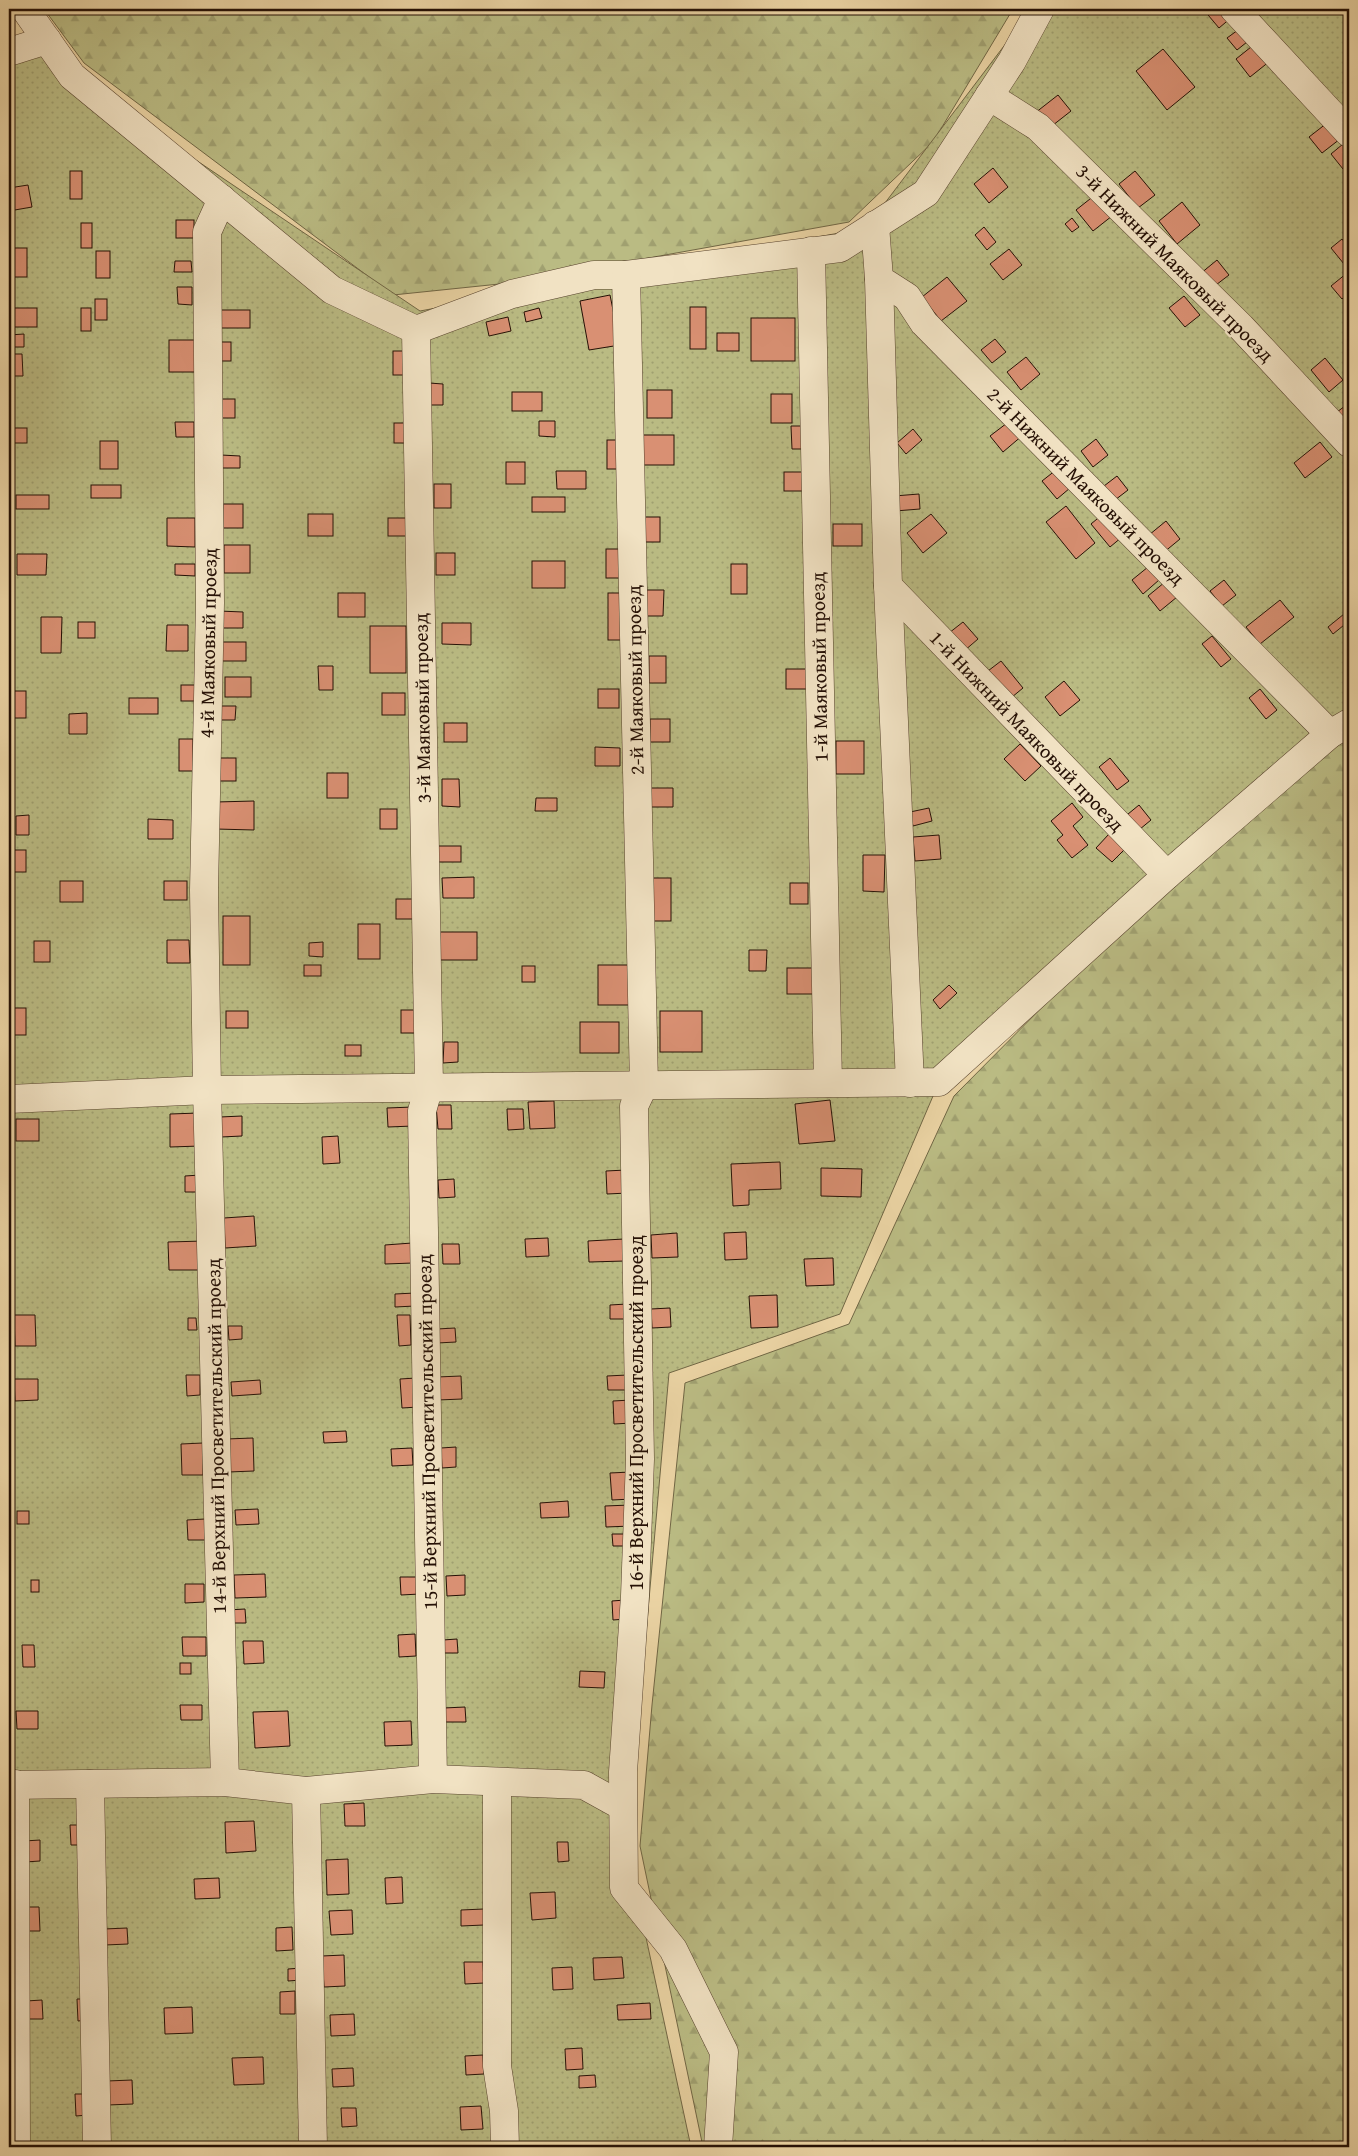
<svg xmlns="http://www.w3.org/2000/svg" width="1358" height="2156" viewBox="0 0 1358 2156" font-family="'Gentium Book Plus',serif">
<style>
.forest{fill:url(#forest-firs);stroke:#706644}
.garden{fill:url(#garden-dots);stroke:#706644}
.building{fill:#d99073;stroke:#251005}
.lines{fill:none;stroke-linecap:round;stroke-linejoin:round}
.minor-casing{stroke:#56412c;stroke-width:29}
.minor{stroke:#f1e2c3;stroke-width:28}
.labels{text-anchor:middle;stroke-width:4.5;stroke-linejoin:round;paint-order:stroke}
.street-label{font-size:20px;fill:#251005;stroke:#f1e2c3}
</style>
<defs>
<pattern id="forest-firs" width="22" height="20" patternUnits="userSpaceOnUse" patternTransform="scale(1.25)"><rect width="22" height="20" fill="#babb83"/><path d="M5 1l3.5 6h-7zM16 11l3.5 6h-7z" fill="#a0a070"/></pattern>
<pattern id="garden-dots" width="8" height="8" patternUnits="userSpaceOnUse" patternTransform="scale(1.25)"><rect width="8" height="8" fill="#babb83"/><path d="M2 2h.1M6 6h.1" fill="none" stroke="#a0a070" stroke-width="1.8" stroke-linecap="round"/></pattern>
</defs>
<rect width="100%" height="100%" fill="#ead3a3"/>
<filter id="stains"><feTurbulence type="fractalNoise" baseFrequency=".004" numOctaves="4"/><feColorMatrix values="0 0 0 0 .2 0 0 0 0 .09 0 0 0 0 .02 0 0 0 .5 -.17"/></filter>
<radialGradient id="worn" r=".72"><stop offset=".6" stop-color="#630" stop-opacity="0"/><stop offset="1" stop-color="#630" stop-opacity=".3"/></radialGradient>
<g class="forest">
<polygon points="44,9 1013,9 933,142 849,222 509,283 393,295 84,63"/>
<polygon points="1349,733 1349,2147 703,2147 640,1846 652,1705 685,1383 849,1324 954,1096 1076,973"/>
</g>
<polygon class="garden" points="1032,9 1349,9 1349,718 939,1082 840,1314 669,1373 627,1849 691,2147 9,2147 9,60 34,51 420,311 866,228"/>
<g class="building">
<polygon points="1203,9 1225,9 1232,17 1219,28"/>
<polygon points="1238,30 1247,42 1237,50 1227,38"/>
<polygon points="1256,43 1270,61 1250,77 1236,59"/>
<polygon points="1163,49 1195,87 1167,110 1136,71"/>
<polygon points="1058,95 1071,111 1048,129 1035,113"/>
<polygon points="1327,123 1340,139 1322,153 1309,137"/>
<polygon points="1343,144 1349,152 1349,164 1343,169 1331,154"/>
<polygon points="993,168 1008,187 989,203 974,184"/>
<rect x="70" y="171" width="12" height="28"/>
<polygon points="1135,171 1155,195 1138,208 1119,184"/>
<polygon points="28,185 32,207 9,211 9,188"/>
<polygon points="1095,195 1112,216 1093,231 1076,210"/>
<polygon points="1182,202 1200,225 1177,244 1159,221"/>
<polygon points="1072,218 1079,227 1072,232 1065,224"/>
<rect x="176" y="220" width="18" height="18"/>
<rect x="81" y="223" width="11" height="25"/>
<polygon points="984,227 996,242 987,250 975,235"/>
<polygon points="1342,239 1349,248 1349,260 1344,264 1331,248"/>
<rect x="9" y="248" width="18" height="29"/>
<polygon points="1009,249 1022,265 1003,280 990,264"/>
<rect x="96" y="251" width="14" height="27"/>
<polygon points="1217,260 1229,275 1212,288 1200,274"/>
<polygon points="175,261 191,261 192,272 174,272"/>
<polygon points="1347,273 1349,275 1349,293 1342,299 1331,286"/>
<polygon points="947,277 967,301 941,321 922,297"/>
<polygon points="177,287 192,287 192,305 178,304"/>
<polygon points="610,295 620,345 589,350 580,301"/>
<polygon points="1184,296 1200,315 1185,327 1169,308"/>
<rect x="95" y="299" width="12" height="21"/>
<rect x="690" y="307" width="16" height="42"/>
<rect x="14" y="308" width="23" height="19"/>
<rect x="81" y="308" width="10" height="23"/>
<polygon points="539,308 542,318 526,322 524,312"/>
<rect x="220" y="310" width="30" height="18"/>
<polygon points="508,317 511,331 489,336 486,322"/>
<rect x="751" y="318" width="44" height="43"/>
<rect x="717" y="333" width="22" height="18"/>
<polygon points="24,334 24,347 9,347 9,335"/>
<polygon points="995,339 1006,352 992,363 981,350"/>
<rect x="169" y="340" width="27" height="32"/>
<rect x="216" y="342" width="15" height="19"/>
<rect x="393" y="351" width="16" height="24"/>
<polygon points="9,354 22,354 23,376 9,376"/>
<polygon points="1026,357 1040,374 1021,390 1007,372"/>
<polygon points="1325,358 1343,380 1329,392 1311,370"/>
<polygon points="429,383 443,384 443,405 429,405"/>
<rect x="647" y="390" width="25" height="28"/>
<rect x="512" y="392" width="30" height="19"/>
<rect x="771" y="394" width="21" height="29"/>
<rect x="217" y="399" width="18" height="19"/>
<polygon points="1349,403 1349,428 1337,412"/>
<polygon points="1011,420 1023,435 1003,452 990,436"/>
<polygon points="539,421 555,421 555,437 539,436"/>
<polygon points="175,422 194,422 194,437 176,437"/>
<rect x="394" y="423" width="13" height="20"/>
<polygon points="791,426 807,426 807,449 792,449"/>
<rect x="11" y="428" width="16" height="15"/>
<polygon points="913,429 922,440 906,454 897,443"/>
<rect x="642" y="435" width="32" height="30"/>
<polygon points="1096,439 1108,455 1093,467 1081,451"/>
<rect x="607" y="440" width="13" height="29"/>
<rect x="100" y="441" width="18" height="28"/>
<polygon points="1320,442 1332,457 1305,478 1294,463"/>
<polygon points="221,455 240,456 240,468 221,468"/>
<rect x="506" y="462" width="19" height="22"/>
<polygon points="1056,470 1070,488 1057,499 1042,481"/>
<polygon points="556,471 586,471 586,489 557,489"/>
<rect x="784" y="472" width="20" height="19"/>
<polygon points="1117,476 1128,490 1115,500 1104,486"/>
<rect x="434" y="484" width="17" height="24"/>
<rect x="91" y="485" width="30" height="13"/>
<polygon points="919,494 920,509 895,511 894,496"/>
<rect x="16" y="495" width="33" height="14"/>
<rect x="532" y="497" width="33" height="15"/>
<rect x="223" y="504" width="20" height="24"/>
<polygon points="1066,506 1095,543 1076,559 1046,522"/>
<rect x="308" y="514" width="25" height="22"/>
<polygon points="931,514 947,533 923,553 907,533"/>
<polygon points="1103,514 1122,537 1110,547 1091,524"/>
<rect x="643" y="517" width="17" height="25"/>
<polygon points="167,518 195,518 195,547 167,546"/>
<rect x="388" y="518" width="22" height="18"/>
<polygon points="1166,521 1180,539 1163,553 1149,535"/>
<rect x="833" y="524" width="29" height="22"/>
<rect x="224" y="545" width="26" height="28"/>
<rect x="606" y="549" width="18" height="29"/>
<rect x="436" y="553" width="19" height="22"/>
<polygon points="17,554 47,554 46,575 17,575"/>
<rect x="532" y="561" width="33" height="27"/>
<polygon points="175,564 195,564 195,576 175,575"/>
<rect x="731" y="564" width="16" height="30"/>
<polygon points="1148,567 1159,580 1143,594 1132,580"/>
<polygon points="1224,580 1236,595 1222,606 1210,591"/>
<polygon points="1165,582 1177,597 1160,611 1148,596"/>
<polygon points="646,590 664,590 663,616 646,616"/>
<rect x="338" y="593" width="27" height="24"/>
<rect x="608" y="593" width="17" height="47"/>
<polygon points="1280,600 1294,617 1260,644 1246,627"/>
<polygon points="219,611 243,612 243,628 218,628"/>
<polygon points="1344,614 1349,621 1333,634 1328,627"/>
<polygon points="41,617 62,617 61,653 41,653"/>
<rect x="78" y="622" width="17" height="16"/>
<polygon points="963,622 978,639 964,651 949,633"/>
<polygon points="442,623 471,623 471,645 442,644"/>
<polygon points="167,625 188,625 188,651 166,651"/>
<rect x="370" y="626" width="36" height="47"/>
<polygon points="1212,636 1231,659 1221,667 1202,644"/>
<rect x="221" y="642" width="25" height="19"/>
<rect x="649" y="656" width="17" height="27"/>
<polygon points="1001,661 1023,688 1006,702 984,674"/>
<polygon points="318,666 333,666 333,690 319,690"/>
<rect x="786" y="669" width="22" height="20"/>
<rect x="225" y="677" width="26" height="20"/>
<polygon points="1064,681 1080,700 1060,716 1045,697"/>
<rect x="181" y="685" width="17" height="16"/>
<rect x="598" y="689" width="21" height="19"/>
<polygon points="1260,689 1277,710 1266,719 1249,698"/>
<rect x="9" y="691" width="17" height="27"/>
<rect x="382" y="693" width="23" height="22"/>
<rect x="129" y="698" width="29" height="16"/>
<polygon points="218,706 236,706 235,720 218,720"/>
<polygon points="87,713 87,734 69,734 69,714"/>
<rect x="650" y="719" width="20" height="23"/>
<rect x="444" y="723" width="23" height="19"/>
<rect x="179" y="739" width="14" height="32"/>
<rect x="836" y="741" width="28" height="33"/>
<polygon points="1020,744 1041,766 1025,781 1004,759"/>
<polygon points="595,747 620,748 620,766 595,766"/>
<rect x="215" y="758" width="21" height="23"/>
<polygon points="1110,758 1129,781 1117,790 1099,767"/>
<rect x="327" y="773" width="21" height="25"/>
<polygon points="442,779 459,779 460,807 442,806"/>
<polygon points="648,788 673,788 673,807 647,807"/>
<polygon points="536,798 557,798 557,811 535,811"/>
<polygon points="254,801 254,830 216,829 216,802"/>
<polygon points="1072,803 1083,817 1073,826 1088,845 1072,858 1057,840 1063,835 1051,821"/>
<polygon points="1139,805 1151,820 1134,834 1122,819"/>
<polygon points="929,808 932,821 913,826 910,812"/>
<rect x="380" y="809" width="17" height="20"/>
<polygon points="29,815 29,835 16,835 16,816"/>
<polygon points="148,819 173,820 173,839 148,839"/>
<polygon points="1109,834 1125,849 1112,862 1096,848"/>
<polygon points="939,835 941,859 915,861 913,837"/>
<rect x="438" y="846" width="23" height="16"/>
<rect x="9" y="850" width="17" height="22"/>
<polygon points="863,855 885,855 884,892 863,891"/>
<polygon points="474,877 474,898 443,898 442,878"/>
<rect x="651" y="878" width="20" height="43"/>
<rect x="60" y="881" width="23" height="21"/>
<rect x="164" y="881" width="23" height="19"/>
<rect x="790" y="883" width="18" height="21"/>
<rect x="396" y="899" width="19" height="20"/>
<rect x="223" y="916" width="27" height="49"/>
<rect x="358" y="924" width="22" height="35"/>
<rect x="440" y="932" width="37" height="28"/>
<polygon points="167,940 189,940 190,963 167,963"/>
<rect x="34" y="941" width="16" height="21"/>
<polygon points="323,942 323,957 309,956 309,943"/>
<polygon points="749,950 767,950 766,971 749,971"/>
<rect x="304" y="965" width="17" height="11"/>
<rect x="598" y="965" width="33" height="40"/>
<rect x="522" y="966" width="13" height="16"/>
<rect x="787" y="968" width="28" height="26"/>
<polygon points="949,985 957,993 940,1009 933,1000"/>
<rect x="9" y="1008" width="17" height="27"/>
<rect x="401" y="1010" width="20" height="23"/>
<rect x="226" y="1011" width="22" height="17"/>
<rect x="660" y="1011" width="42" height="41"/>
<rect x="580" y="1022" width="39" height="31"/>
<polygon points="444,1042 458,1042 458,1062 443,1063"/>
<rect x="345" y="1045" width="16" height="11"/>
<polygon points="830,1100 835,1141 799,1144 795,1104"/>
<polygon points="554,1101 555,1128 530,1129 528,1102"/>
<polygon points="436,1105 451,1105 452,1129 438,1129"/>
<polygon points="413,1107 413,1126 388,1127 387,1108"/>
<polygon points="507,1109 523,1109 524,1129 508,1130"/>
<polygon points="199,1113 200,1146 170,1147 170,1114"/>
<polygon points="242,1116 242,1136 221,1137 220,1117"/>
<rect x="16" y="1119" width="23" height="22"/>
<polygon points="338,1136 340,1163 323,1164 322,1137"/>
<polygon points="780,1162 781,1189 749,1190 749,1205 733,1206 731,1164"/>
<polygon points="821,1168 862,1169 861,1197 821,1196"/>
<polygon points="626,1170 628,1193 607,1194 606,1171"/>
<polygon points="200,1175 200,1192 185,1192 185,1176"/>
<polygon points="454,1179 455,1197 439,1198 438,1180"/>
<polygon points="254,1216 256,1246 225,1248 224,1218"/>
<polygon points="746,1232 747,1259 725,1260 724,1233"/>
<polygon points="677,1233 678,1257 652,1258 651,1235"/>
<polygon points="548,1238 549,1256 526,1257 525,1239"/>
<polygon points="624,1239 625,1261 589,1262 588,1241"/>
<polygon points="204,1241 204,1270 169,1270 168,1242"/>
<polygon points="412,1243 413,1263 385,1264 385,1245"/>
<polygon points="442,1244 459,1244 460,1264 443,1264"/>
<polygon points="833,1258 834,1285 806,1286 804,1259"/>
<polygon points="415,1293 415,1306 395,1307 395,1294"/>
<polygon points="777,1295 778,1327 751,1328 749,1296"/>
<polygon points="627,1304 628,1319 610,1319 610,1305"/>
<polygon points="670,1308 671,1327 652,1328 651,1309"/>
<polygon points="14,1315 35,1315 36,1346 15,1346"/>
<polygon points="397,1315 410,1315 411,1345 399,1346"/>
<polygon points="188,1318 196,1318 197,1330 188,1330"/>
<polygon points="228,1326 242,1326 242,1339 229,1340"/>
<polygon points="455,1328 456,1342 437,1343 437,1329"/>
<polygon points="186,1375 200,1375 200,1395 187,1396"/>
<polygon points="627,1375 628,1390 608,1390 607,1376"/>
<polygon points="461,1376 462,1399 438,1400 437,1377"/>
<polygon points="416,1378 418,1407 402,1408 400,1379"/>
<polygon points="14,1379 38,1379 38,1400 15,1401"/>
<polygon points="260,1380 261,1394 232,1396 231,1382"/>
<polygon points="631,1400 632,1423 614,1424 613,1401"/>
<polygon points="346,1431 347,1442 324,1443 323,1432"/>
<polygon points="253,1438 254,1471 228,1472 226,1439"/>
<polygon points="203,1443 203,1475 182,1475 181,1444"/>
<polygon points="456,1447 456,1467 442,1468 441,1448"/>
<polygon points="412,1448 413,1465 392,1466 391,1449"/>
<polygon points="631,1472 632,1499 612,1500 610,1473"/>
<polygon points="568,1501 569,1517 541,1518 540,1503"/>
<polygon points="630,1505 631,1526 606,1527 605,1506"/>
<polygon points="258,1509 259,1524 236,1525 235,1510"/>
<rect x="17" y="1511" width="12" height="13"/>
<polygon points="205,1519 205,1540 188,1540 187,1520"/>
<polygon points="612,1534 629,1534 630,1546 613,1546"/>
<polygon points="265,1574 266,1597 235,1598 234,1575"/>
<polygon points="465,1575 465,1595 447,1596 446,1576"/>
<polygon points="400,1577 419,1577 420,1594 401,1595"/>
<rect x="31" y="1580" width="8" height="12"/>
<polygon points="185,1584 204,1584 204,1602 185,1603"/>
<polygon points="625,1600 626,1619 613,1620 612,1601"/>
<polygon points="245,1609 246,1623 228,1623 227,1610"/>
<polygon points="415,1634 416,1656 399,1657 398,1635"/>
<polygon points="182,1637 206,1637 206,1656 183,1656"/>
<polygon points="457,1639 458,1653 444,1653 443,1640"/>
<polygon points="243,1641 263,1641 264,1663 244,1664"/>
<polygon points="22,1645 34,1645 35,1667 23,1667"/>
<rect x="180" y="1663" width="11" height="11"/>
<polygon points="580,1671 605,1672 604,1688 579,1687"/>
<polygon points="180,1705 202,1705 202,1720 181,1720"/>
<polygon points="465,1707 466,1722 444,1722 444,1708"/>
<polygon points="16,1711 38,1711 38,1729 17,1729"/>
<polygon points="288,1711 290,1746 255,1748 253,1712"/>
<polygon points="411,1721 412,1745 385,1746 384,1722"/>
<polygon points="364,1803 365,1826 345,1826 344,1804"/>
<polygon points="254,1821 256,1851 226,1853 225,1822"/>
<polygon points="70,1825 82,1825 83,1845 71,1845"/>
<polygon points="40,1840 40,1861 25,1862 24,1841"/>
<polygon points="557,1842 568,1842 569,1861 558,1862"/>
<polygon points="348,1859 349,1894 327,1895 326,1860"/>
<polygon points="402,1877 403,1903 386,1904 385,1878"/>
<polygon points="219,1878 220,1898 195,1899 194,1879"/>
<polygon points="555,1892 556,1918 532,1920 530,1893"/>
<polygon points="25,1907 39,1907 40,1931 25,1931"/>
<polygon points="484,1909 484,1925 461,1926 461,1910"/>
<polygon points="352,1910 353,1934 331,1935 329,1911"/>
<polygon points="292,1927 293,1950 276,1951 276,1928"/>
<polygon points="127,1928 128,1944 105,1945 104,1929"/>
<polygon points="344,1955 345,1986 324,1987 322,1956"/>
<polygon points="622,1957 624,1978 594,1980 593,1958"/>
<polygon points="464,1962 483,1962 484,1983 465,1984"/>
<polygon points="572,1967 573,1989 553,1990 552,1968"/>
<polygon points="302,1968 302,1980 288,1981 288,1969"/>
<polygon points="295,1991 295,2014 280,2014 280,1992"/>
<polygon points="77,1999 87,1999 88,2020 78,2021"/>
<polygon points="42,2000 43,2019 27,2019 26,2001"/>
<polygon points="650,2003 651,2019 618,2020 617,2005"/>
<polygon points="192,2007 193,2033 165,2034 164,2008"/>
<polygon points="354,2014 355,2035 331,2036 330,2015"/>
<polygon points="582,2048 583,2069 566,2070 565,2049"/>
<polygon points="483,2055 484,2074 466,2075 465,2056"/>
<polygon points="263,2057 264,2084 234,2085 232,2058"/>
<polygon points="353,2068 354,2086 333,2087 332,2069"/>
<polygon points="595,2075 596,2087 579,2088 579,2076"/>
<polygon points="132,2080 133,2104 108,2105 107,2081"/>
<polygon points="75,2094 87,2094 88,2115 76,2116"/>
<polygon points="481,2106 483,2129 461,2130 460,2107"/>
<polygon points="341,2108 356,2108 357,2126 342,2127"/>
</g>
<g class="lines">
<g class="minor-casing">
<g id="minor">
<polyline points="25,9 72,76 332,290 416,330 512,294 594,275 626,275 840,248 926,193 1012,61 1040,9"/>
<polyline points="1234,9 1349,133"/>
<polyline points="9,52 47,40"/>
<polyline points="989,96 1038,127 1241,327 1349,443"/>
<polyline points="222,199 207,232 210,603 204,890 207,1090 225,1782"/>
<polyline points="875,225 879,279 907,297 924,323 1330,734"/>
<polyline points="811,251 828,1083"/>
<polyline points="626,275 644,1085 634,1106 640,1459 635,1596 623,1772 624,1888 673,1949 724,2052 718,2147"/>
<polyline points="879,279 888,586 910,1083"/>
<polyline points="416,330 429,1086 422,1111 433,1779"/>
<polyline points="888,586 1167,875"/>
<polyline points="9,1099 207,1090 939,1082 1167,875 1330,734 1349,723"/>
<polyline points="497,1783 497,2066 504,2111 505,2147"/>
<polyline points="15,1784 16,2147"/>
<polyline points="90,1784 97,2147"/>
<polyline points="9,1785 225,1782 306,1791 433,1779 584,1785 622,1806"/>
<polyline points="306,1791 313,2147"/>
</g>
</g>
<use href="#minor" class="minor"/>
</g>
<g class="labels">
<g class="street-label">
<text transform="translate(1175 263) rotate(45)" y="7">3-й Нижний Маяковый проезд</text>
<text transform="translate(1086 486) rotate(45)" y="7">2-й Нижний Маяковый проезд</text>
<text transform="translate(208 643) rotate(-89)" y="7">4-й Маяковый проезд</text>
<text transform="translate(819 667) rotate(-91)" y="7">1-й Маяковый проезд</text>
<text transform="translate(635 680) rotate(-91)" y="7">2-й Маяковый проезд</text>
<text transform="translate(422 708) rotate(-91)" y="7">3-й Маяковый проезд</text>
<text transform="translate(1027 731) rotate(46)" y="7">1-й Нижний Маяковый проезд</text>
<text transform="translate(636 1413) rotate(-90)" y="7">16-й Верхний Просветительский проезд</text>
<text transform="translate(427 1432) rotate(-91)" y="7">15-й Верхний Просветительский проезд</text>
<text transform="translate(216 1436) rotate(-91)" y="7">14-й Верхний Просветительский проезд</text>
</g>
</g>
<rect width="1358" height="2156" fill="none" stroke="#ead3a3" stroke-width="30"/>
<rect x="10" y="10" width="1338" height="2136" fill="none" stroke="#251005" stroke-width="2.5"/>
<rect x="15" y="15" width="1328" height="2126" fill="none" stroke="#251005"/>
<rect width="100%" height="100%" filter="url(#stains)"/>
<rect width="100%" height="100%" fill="url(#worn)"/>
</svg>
